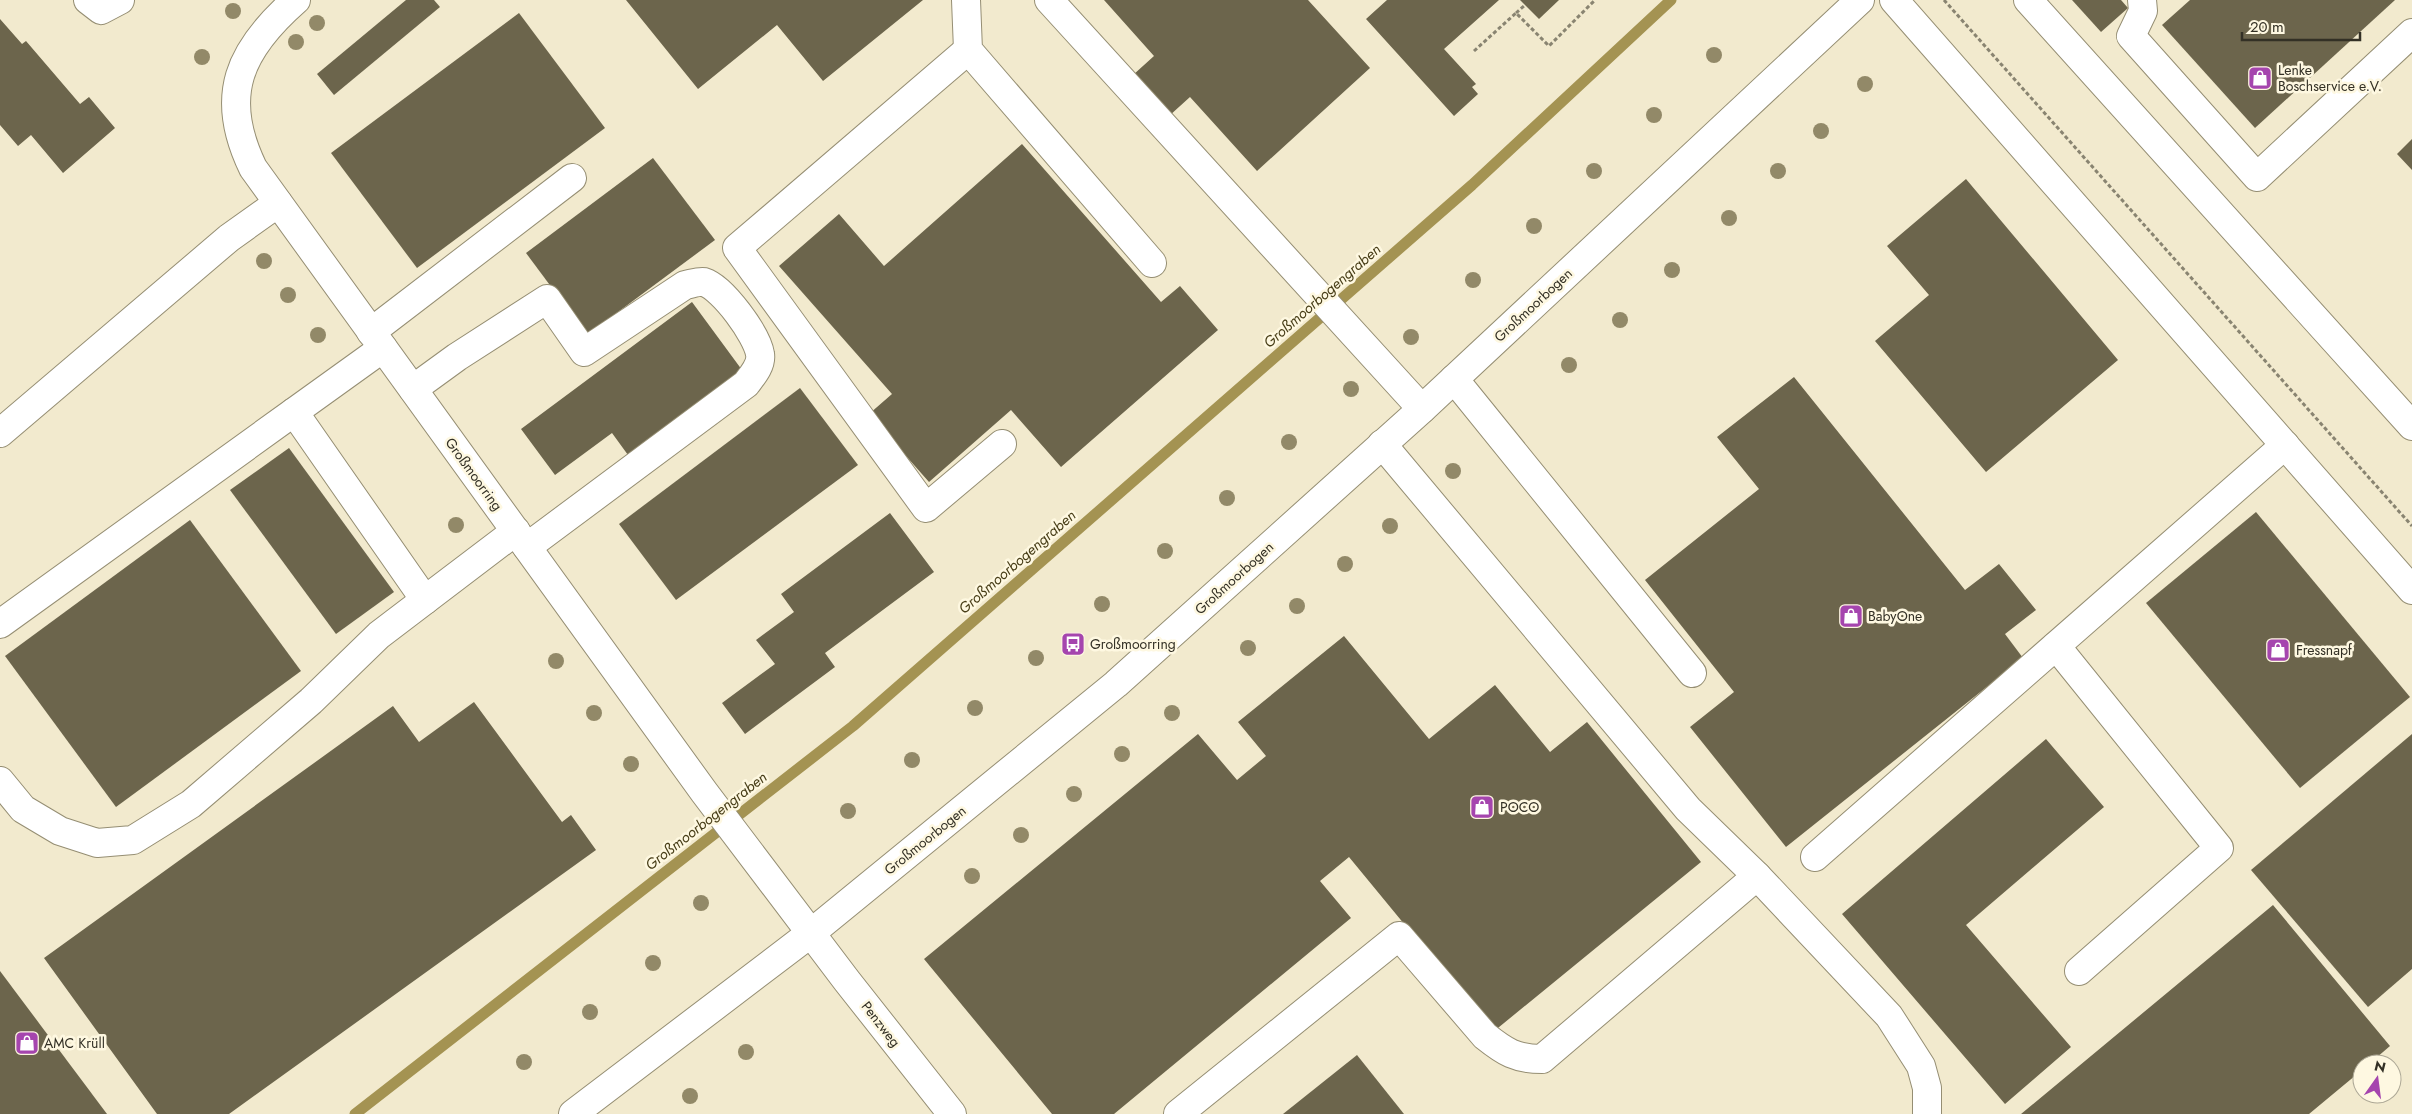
<svg xmlns="http://www.w3.org/2000/svg" width="2412" height="1114" viewBox="0 0 2412 1114" font-family="Jost,sans-serif">
<style>
.lines{fill:none;stroke-linecap:round;stroke-linejoin:round}
.stream{stroke:#a49352;stroke-width:11}
.building{fill:#6c654c}
.minor-casing{stroke:#958e73;stroke-width:30}
.major-casing{stroke:#958e73;stroke-width:30}
.path{stroke:#898471;stroke-width:3;stroke-dasharray:4 2.5;stroke-linecap:butt}
.minor{stroke:#fff;stroke-width:28}
.major{stroke:#fff;stroke-width:28}
.tree{fill:#928968}
.labels{text-anchor:middle;stroke-width:5;stroke-linejoin:round;paint-order:stroke}
.poi-label{font-size:14px;fill:#333025;stroke:#fef8e1;text-anchor:start}
.street-label{font-size:14px;fill:#333025;stroke:#fef8e1}
.water-label{font-size:15px;font-style:italic;fill:#483e18;stroke:#fef8e1}
</style>
<rect width="100%" height="100%" fill="#f2eace"/>
<g class="lines">
<polyline class="stream" points="355,1114 853,726 1472,185 1671,0"/>
</g>
<g class="building">
<polygon points="406,0 434,0 440,7 334,95 317,74"/>
<polygon points="626,0 923,0 823,81 777,25 698,89"/>
<polygon points="1104,0 1308,0 1370,68 1257,171 1190,97 1169,116 1133,75 1154,56"/>
<polygon points="1387,0 1499,0 1444,49 1476,84 1472,87 1478,94 1454,116 1366,19"/>
<polygon points="1520,0 1559,0 1539,19"/>
<polygon points="2072,0 2121,0 2128,8 2101,32"/>
<polygon points="2190,0 2395,0 2255,128 2162,25"/>
<polygon points="519,13 605,128 417,268 331,153"/>
<polygon points="0,19 22,44 26,41 80,104 89,97 115,128 63,173 31,135 18,146 0,125"/>
<polygon points="2412,139 2412,170 2397,154"/>
<polygon points="1022,144 1161,302 1180,286 1218,330 1061,467 1011,410 929,482 869,414 892,394 779,266 839,214 884,266"/>
<polygon points="653,158 715,240 587,335 526,253"/>
<polygon points="1966,179 2118,360 1986,472 1875,341 1929,295 1887,246"/>
<polygon points="692,302 742,370 628,455 612,433 555,475 521,429"/>
<polygon points="1794,377 1965,590 1999,564 2036,610 2005,634 2023,658 1786,847 1690,727 1734,692 1645,580 1759,489 1717,437"/>
<polygon points="800,388 858,465 676,600 619,524"/>
<polygon points="289,448 394,592 336,634 230,490"/>
<polygon points="2256,512 2410,697 2300,788 2146,603"/>
<polygon points="890,513 934,572 825,653 835,667 745,734 722,703 775,664 756,640 794,612 781,594"/>
<polygon points="190,520 301,671 116,807 5,656"/>
<polygon points="1344,636 1429,739 1495,685 1550,752 1587,722 1701,862 1493,1032 1349,857 1320,881 1351,918 1114,1114 1052,1114 924,959 1198,734 1237,780 1266,756 1238,722"/>
<polygon points="474,702 562,822 571,815 596,850 229,1114 157,1114 44,958 393,706 419,742"/>
<polygon points="2412,734 2412,969 2368,1007 2251,870"/>
<polygon points="2046,739 2104,807 1966,925 2071,1047 2005,1104 1842,914"/>
<polygon points="2273,905 2390,1046 2369,1064 2362,1064 2362,1070 2309,1114 2021,1114"/>
<polygon points="0,971 107,1114 0,1114"/>
<polygon points="1357,1055 1404,1114 1283,1114"/>
</g>
<g class="lines">
<g class="minor-casing">
<g id="minor">
<polyline points="88,0 101,10 120,0"/>
<path d="M296 0C239 50 218 96 253 168L704 792 847 981 952 1114"/>
<polyline points="966,0 968,50 1152,263"/>
<polyline points="1049,0 1422,409"/>
<polyline points="1894,0 2412,590"/>
<polyline points="2028,0 2412,426"/>
<polyline points="2142,0 2143,11 2131,36 2257,177 2412,33"/>
<polyline points="968,50 737,248 926,508 1002,444"/>
<polyline points="371,332 572,178"/>
<polyline points="383,348 294,412 425,600 516,531"/>
<polyline points="1454,379 1692,673"/>
<path d="M413 389 457 357 547 299 584 352 685 285C691 284 699 281 704 282 723 288 757 335 760 354 762 365 752 376 746 384L527 547"/>
<polyline points="0,433 229,238 278,203"/>
<polyline points="1382,444 1688,809 1757,876 1889,1016 1921,1066 1927,1088 1927,1114"/>
<polyline points="0,624 294,412"/>
<polyline points="2056,646 2219,848 2079,971"/>
<polyline points="0,781 23,809 60,831 97,843 133,840 191,804 311,701 379,635 425,600"/>
<polyline points="1815,857 2285,445"/>
<path d="M1178 1114 1399 936 1485 1036C1505 1052 1516 1059 1542 1059L1757 876"/>
</g>
</g>
<g class="major-casing">
<polyline id="major" points="573,1114 811,933 1116,684 1422,409 1860,0"/>
</g>
<g class="path">
<polyline points="1944,0 2412,526"/>
<polyline points="1516,13 1525,5"/>
<polyline points="1474,51 1516,13 1549,46 1595,0"/>
</g>
<use href="#minor" class="minor"/>
<use href="#major" class="major"/>
</g>
<g class="tree">
<circle cx="233" cy="11" r="8"/>
<circle cx="317" cy="23" r="8"/>
<circle cx="296" cy="42" r="8"/>
<circle cx="1714" cy="55" r="8"/>
<circle cx="202" cy="57" r="8"/>
<circle cx="1865" cy="84" r="8"/>
<circle cx="1654" cy="115" r="8"/>
<circle cx="1821" cy="131" r="8"/>
<circle cx="1594" cy="171" r="8"/>
<circle cx="1778" cy="171" r="8"/>
<circle cx="1729" cy="218" r="8"/>
<circle cx="1534" cy="226" r="8"/>
<circle cx="264" cy="261" r="8"/>
<circle cx="1672" cy="270" r="8"/>
<circle cx="1473" cy="280" r="8"/>
<circle cx="288" cy="295" r="8"/>
<circle cx="1620" cy="320" r="8"/>
<circle cx="318" cy="335" r="8"/>
<circle cx="1411" cy="337" r="8"/>
<circle cx="1569" cy="365" r="8"/>
<circle cx="1351" cy="389" r="8"/>
<circle cx="1289" cy="442" r="8"/>
<circle cx="1453" cy="471" r="8"/>
<circle cx="1227" cy="498" r="8"/>
<circle cx="456" cy="525" r="8"/>
<circle cx="1390" cy="526" r="8"/>
<circle cx="1165" cy="551" r="8"/>
<circle cx="1345" cy="564" r="8"/>
<circle cx="1102" cy="604" r="8"/>
<circle cx="1297" cy="606" r="8"/>
<circle cx="1248" cy="648" r="8"/>
<circle cx="1036" cy="658" r="8"/>
<circle cx="556" cy="661" r="8"/>
<circle cx="975" cy="708" r="8"/>
<circle cx="594" cy="713" r="8"/>
<circle cx="1172" cy="713" r="8"/>
<circle cx="1122" cy="754" r="8"/>
<circle cx="912" cy="760" r="8"/>
<circle cx="631" cy="764" r="8"/>
<circle cx="1074" cy="794" r="8"/>
<circle cx="848" cy="811" r="8"/>
<circle cx="1021" cy="835" r="8"/>
<circle cx="972" cy="876" r="8"/>
<circle cx="701" cy="903" r="8"/>
<circle cx="653" cy="963" r="8"/>
<circle cx="590" cy="1012" r="8"/>
<circle cx="746" cy="1052" r="8"/>
<circle cx="524" cy="1062" r="8"/>
<circle cx="690" cy="1096" r="8"/>
</g>
<defs>
<g id="shop-square" transform="scale(1.25)"><rect x="-9" y="-9" width="18" height="18" rx="4" fill="#a545ae" stroke="#fef8e1"/><path d="M-5-2.5h2.3a2.7 3.5 0 0 1 5.4 0H5L5.5 6h-11ZM-1.5-2.5h3a1.5 2.3 0 0 0-3 0Z" fill="#fff"/></g>
<g id="bus-square" transform="scale(1.25)"><rect x="-9" y="-9" width="18" height="18" rx="4" fill="#a545ae" stroke="#fef8e1"/><path d="M-5-6H5V4H4V6H2V4H-2V6H-4V4H-5ZM-3.5-4V0h7V-4ZM-3.5 1.2v1.5H-2V1.2ZM2 1.2v1.5H3.5V1.2Z" fill="#fff"/></g>
</defs>
<g fill-rule="evenodd">
<use href="#shop-square" x="2260" y="78"/>
<use href="#shop-square" x="1851" y="616"/>
<use href="#bus-square" x="1073" y="644"/>
<use href="#shop-square" x="2278" y="650"/>
<use href="#shop-square" x="1482" y="807"/>
<use href="#shop-square" x="27" y="1043"/>
</g>
<g class="labels">
<g class="poi-label">
<text x="2278" y="75">Lenke<tspan x="2278" dy="16">Boschservice e.V.</tspan></text>
<text x="1868" y="621">BabyOne</text>
<text x="1090" y="649">Großmoorring</text>
<text x="2296" y="655">Fressnapf</text>
<text x="1500" y="812">POCO</text>
<text x="44" y="1048">AMC Krüll</text>
</g>
<g class="street-label">
<text transform="translate(1533 305) rotate(-43)" y="5">Großmoorbogen</text>
<text transform="translate(474 474) rotate(54)" y="5">Großmoorring</text>
<text transform="translate(1234 578) rotate(-42)" y="5">Großmoorbogen</text>
<text transform="translate(925 840) rotate(-39)" y="5">Großmoorbogen</text>
<text transform="translate(881 1024) rotate(52)" y="5">Penzweg</text>
</g>
<g class="water-label">
<text transform="translate(1322 296) rotate(-41)" y="5">Großmoorbogengraben</text>
<text transform="translate(1017 562) rotate(-41)" y="5">Großmoorbogengraben</text>
<text transform="translate(706 821) rotate(-38)" y="5">Großmoorbogengraben</text>
</g>
</g>
<g transform="translate(2377 1079) rotate(14)"><circle r="24" fill="#fef8e1" stroke="#ada896"/>
<path d="M0-4L9 19L0 12L-9 19Z" fill="#a545ae"/>
<text y="-8" font-size="14" font-weight="bold" text-anchor="middle" fill="#333025">N</text>
</g>
<path d="M2242 32v8h118v-8" fill="none" stroke="#333025" stroke-width="2.5"/>
<text x="2250" y="32" font-size="15" fill="#333025" stroke="#fef8e1" stroke-width="4" paint-order="stroke">20 m</text>
</svg>
